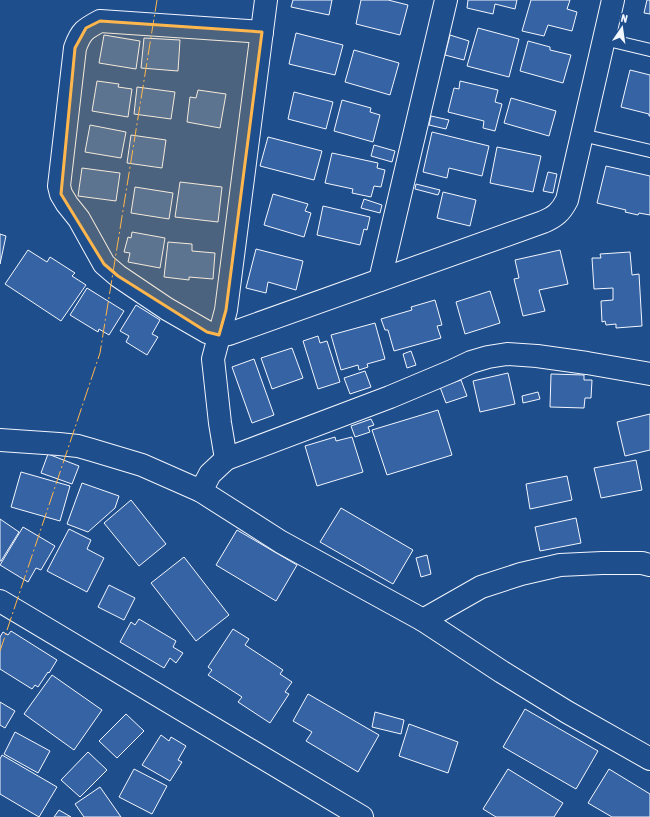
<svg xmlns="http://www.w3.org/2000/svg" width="650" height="817" viewBox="0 0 650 817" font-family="'Asap Condensed',sans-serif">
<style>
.building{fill:#3563a3;stroke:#f2f6ff}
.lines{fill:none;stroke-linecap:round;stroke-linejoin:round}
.service-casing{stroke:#f2f6ff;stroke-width:14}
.minor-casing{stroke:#f2f6ff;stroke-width:24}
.tertiary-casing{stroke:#f2f6ff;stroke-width:24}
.service{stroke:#1f4e8c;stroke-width:12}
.minor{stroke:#1f4e8c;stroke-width:22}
.tertiary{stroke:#1f4e8c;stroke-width:22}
.power{stroke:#ffb74d;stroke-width:1;stroke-dasharray:14 3 2 3;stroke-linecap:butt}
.marked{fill:#ffb74d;fill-opacity:0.2;stroke:#ffb74d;stroke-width:3;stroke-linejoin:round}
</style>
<rect width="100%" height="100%" fill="#1f4e8c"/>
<g class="building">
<polygon points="293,0 332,0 329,15 291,7"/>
<polygon points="361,0 388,0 408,5 400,35 356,24"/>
<polygon points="468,0 517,0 515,9 495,4 493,14 467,8"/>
<polygon points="531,0 570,0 567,9 577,12 572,31 548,25 544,36 522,31"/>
<polygon points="647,0 650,0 650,14 644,13"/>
<polygon points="478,28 519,39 509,77 467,66"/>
<polygon points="296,33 343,45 335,75 289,64"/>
<polygon points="104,35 140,41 136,69 99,63"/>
<polygon points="450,35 469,41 464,60 445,55"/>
<polygon points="144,38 180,40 178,71 141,68"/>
<polygon points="528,41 550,47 550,50 571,55 563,83 520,71"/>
<polygon points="354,50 399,63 390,95 345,82"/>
<polygon points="630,70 650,75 650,116 649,116 649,114 621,107"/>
<polygon points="97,81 119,84 118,87 132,89 128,117 92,111"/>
<polygon points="460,81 498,90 495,102 502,104 495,131 483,128 484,121 448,112 454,88 459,89"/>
<polygon points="137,87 175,92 171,119 134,114"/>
<polygon points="198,90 226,94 220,128 187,122 190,97 196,98"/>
<polygon points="294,92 333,102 326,129 288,119"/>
<polygon points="511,98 556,111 549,136 504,123"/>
<polygon points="342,100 371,108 370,112 380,115 373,142 334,131"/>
<polygon points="431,116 449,120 446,129 429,125"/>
<polygon points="90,125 126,132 121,158 85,152"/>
<polygon points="432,132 489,146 482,176 449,168 447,178 423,172"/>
<polygon points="131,135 166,140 162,168 127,163"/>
<polygon points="268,137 322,151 314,180 260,166"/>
<polygon points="374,145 395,151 392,162 371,156"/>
<polygon points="497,147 541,156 533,192 490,183"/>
<polygon points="332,153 378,163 377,168 385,170 381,187 374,186 371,197 352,193 353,189 325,183"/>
<polygon points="606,166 650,176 650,215 639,213 638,215 625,212 626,210 597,203"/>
<polygon points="82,168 120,173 116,201 78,196"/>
<polygon points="548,172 557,174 553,193 543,191"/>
<polygon points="180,182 222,187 218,222 175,217"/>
<polygon points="416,184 440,190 438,195 415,189"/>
<polygon points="135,187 173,193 169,219 131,213"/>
<polygon points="443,192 476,200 470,226 437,218"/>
<polygon points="273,194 308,204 305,211 311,213 304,237 264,225"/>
<polygon points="364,199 382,205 380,213 361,208"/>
<polygon points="323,206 370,217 367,230 364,229 360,245 317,235"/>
<polygon points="132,232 165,238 160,268 128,262 130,253 124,252 128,237 131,238"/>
<polygon points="0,234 6,236 0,264"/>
<polygon points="168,242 192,244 192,251 215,253 213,279 189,277 189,280 164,277"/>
<polygon points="256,249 303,261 296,290 268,282 266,293 246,288"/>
<polygon points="28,250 47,262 50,257 75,273 72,276 86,285 61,321 5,284"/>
<polygon points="560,250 568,284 539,290 545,311 523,316 514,279 519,278 515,260"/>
<polygon points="630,252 632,275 639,274 642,326 616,328 616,324 606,325 605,321 602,322 601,301 613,300 613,288 594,289 592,258 601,258 600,254"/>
<polygon points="87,288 124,311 109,335 99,329 98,332 70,315"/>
<polygon points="490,291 500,323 465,334 456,302"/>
<polygon points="435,300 442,325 437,326 441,338 394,351 388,330 385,330 381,319 412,310 411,307"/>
<polygon points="136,305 160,320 152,334 158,337 147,355 126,342 129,336 120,331"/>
<polygon points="375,323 385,359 367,364 368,367 359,370 358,365 341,370 331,335"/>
<polygon points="318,336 320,343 327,341 340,382 318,389 303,341"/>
<polygon points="292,348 303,378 272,389 261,358"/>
<polygon points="411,351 416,365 407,368 403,354"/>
<polygon points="254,359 274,415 252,423 232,367"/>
<polygon points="365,371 371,387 350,394 344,378"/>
<polygon points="508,373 515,404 480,412 473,381"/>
<polygon points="551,374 584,375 584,380 592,380 591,398 585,398 584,408 550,407"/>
<polygon points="461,380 467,396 446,403 440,387"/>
<polygon points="538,392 540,399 523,403 522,396"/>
<polygon points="438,410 452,455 387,475 372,430"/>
<polygon points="650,414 650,450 625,456 617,422"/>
<polygon points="371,419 374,425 368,427 370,432 355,437 351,426"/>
<polygon points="335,437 336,441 352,437 363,472 317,486 305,446"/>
<polygon points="48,454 79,466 72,484 41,473"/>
<polygon points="636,460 642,490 601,498 594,468"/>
<polygon points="21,472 70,486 60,521 11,507"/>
<polygon points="567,476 572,500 530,509 526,484"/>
<polygon points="82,483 119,496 115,508 88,532 67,524"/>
<polygon points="131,500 166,544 139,566 104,523"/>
<polygon points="341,508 413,550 393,584 320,542"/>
<polygon points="576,518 581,543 540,551 535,527"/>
<polygon points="0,519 19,532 1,561 0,561"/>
<polygon points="23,527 55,546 41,570 36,568 28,582 0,565"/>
<polygon points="69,529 91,540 87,549 104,558 87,592 47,571"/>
<polygon points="237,530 297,565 276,601 216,565"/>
<polygon points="427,555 431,574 421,577 416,558"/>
<polygon points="184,557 229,615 196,641 151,583"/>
<polygon points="109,585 135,598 124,620 98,607"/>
<polygon points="139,619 176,641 173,647 183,653 176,663 170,658 164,668 120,642 131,622 135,625"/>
<polygon points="233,629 249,639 245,645 283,670 280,674 292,682 285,692 289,694 270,723 238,702 242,697 208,675 212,670 208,667"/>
<polygon points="11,631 57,660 49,673 48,672 38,687 35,685 32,689 0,669 0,637 3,632 8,635"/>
<polygon points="52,675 102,710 74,750 24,714"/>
<polygon points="308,694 379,735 358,772 306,741 312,732 293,721"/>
<polygon points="0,702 15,711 5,728 0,725"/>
<polygon points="525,709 598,751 576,789 503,747"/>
<polygon points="375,712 404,720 401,734 372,727"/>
<polygon points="126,714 144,731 117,758 99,741"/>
<polygon points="409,724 458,742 448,773 399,756"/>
<polygon points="15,732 50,751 38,773 4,754"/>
<polygon points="161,735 169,741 171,737 186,746 178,760 182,762 170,781 142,765"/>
<polygon points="88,752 107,770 80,797 61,780"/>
<polygon points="2,755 57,787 39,817 0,794 0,759"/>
<polygon points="134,769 167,786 152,814 119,797"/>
<polygon points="508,769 563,803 554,817 496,817 483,809"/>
<polygon points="609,769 650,794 650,817 612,817 588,803"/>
<polygon points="100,787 121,817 84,817 75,804"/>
<polygon points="59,810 71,817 54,817"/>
</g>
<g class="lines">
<g class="service-casing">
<g id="service">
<polyline points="604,39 650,50"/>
<polyline points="582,135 650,151"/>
</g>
</g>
<g class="minor-casing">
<g id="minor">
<path d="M262 32 100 21C85 29 81 31 75 48L59 186 61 194 67 204 79 219 104 264 118 276 167 309 207 332 219 335 229 334 543 222C555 217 561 212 567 200L613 0"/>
<polyline points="380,280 446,0"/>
<polyline points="0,440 59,444 78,446 92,450 142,465 201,491 281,542 423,620 502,672 567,712 650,759"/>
<polyline points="226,459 220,423 213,359 226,310 266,0"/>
<polyline points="201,491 210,474 226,459 390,397 452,371 471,362 488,357 507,354 537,356 587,363 650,374"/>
<polyline points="423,620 481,587 521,574 560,565 602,563 642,563 650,565"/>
</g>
</g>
<g class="tertiary-casing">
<polyline id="tertiary" points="0,601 362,817"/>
</g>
<use href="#service" class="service"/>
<use href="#minor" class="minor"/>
<use href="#tertiary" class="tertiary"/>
<polyline class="power" points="0,651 100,353 157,0"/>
</g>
<path class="marked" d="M100 21 262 32 226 310 219 335 207 332 118 276 104 264 61 194 75 48 86 28Z"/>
<g transform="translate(622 28) rotate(13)" stroke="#1f4e8c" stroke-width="3" paint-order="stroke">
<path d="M0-3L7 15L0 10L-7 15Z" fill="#f2f6ff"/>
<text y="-6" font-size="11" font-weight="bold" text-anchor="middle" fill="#f2f6ff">N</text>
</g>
</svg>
